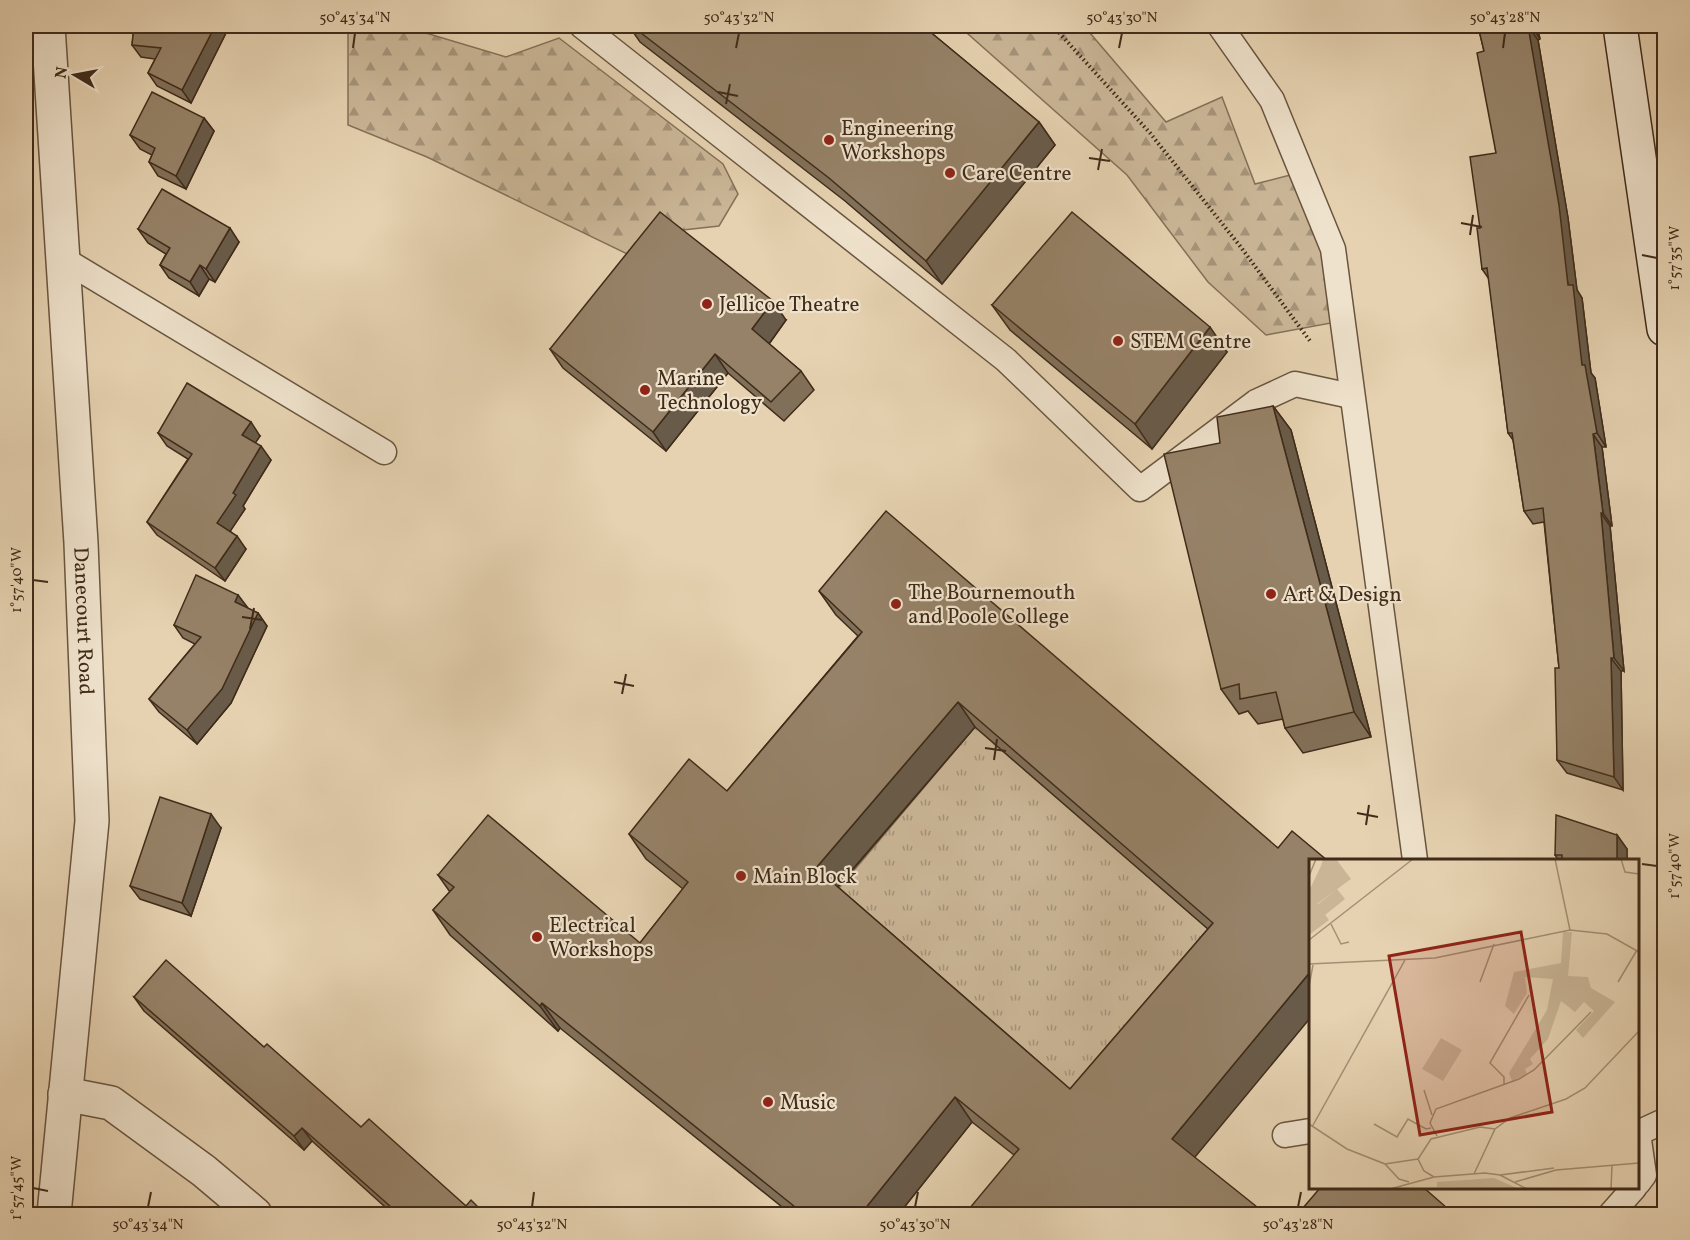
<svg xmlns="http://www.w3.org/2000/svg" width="1690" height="1240" viewBox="0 0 1690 1240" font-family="Vollkorn,serif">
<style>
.grass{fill:url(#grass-tufts);stroke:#847058;stroke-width:1.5}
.forest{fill:url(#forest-firs);stroke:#847058;stroke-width:1.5}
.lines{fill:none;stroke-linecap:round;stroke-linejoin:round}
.lane-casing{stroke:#69553f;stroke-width:27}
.street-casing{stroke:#69553f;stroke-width:36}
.secondary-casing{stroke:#3f2b19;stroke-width:36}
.path{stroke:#3f2b19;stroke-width:4;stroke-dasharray:1.5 3;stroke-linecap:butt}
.lane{stroke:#efe2cc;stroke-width:24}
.street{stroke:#efe2cc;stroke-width:33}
.secondary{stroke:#efe2cc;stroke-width:33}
.wall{fill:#817059;stroke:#3f2b19;stroke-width:1.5;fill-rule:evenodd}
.shaded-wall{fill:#695b49;stroke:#3f2b19;stroke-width:1.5}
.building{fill:#968268;stroke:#3f2b19;stroke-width:1.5;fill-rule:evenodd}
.ticks{fill:none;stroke:#3f2b19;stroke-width:2}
.poi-dot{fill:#8f2418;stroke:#efe2cc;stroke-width:2}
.labels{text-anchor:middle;stroke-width:4.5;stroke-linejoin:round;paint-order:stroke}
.poi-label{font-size:21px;fill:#3f2b19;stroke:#efe2cc;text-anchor:start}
.street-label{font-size:21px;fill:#3f2b19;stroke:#efe2cc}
.inset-road{fill:none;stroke:#a38f74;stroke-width:1.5}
.view{fill:#8f2418;fill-opacity:0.15;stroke:#8f2418;stroke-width:3}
.inset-edge{fill:none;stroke:#3f2b19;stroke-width:3}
.neatline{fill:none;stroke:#3f2b19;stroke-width:2}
.ticks-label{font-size:15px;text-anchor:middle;fill:#3f2b19}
</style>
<defs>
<pattern id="grass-tufts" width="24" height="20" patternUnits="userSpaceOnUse" patternTransform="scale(1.5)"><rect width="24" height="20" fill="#cab697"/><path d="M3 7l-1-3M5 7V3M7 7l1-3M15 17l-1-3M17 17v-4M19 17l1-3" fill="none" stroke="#a5947a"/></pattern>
<pattern id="forest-firs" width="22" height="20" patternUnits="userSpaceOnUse" patternTransform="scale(1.5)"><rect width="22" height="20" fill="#cab697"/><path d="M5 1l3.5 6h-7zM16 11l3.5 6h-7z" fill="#a5947a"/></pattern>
</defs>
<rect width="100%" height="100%" fill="#e6d2b1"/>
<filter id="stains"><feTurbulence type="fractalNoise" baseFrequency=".00333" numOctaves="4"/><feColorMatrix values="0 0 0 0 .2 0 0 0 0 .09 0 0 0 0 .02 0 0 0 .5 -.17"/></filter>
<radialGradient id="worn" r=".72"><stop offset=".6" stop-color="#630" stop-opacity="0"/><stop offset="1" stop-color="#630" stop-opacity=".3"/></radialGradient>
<polygon class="grass" points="975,727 1230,948 1087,1114 834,894"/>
<g class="forest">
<polygon points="348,26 419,26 419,31 506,57 559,38 723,164 738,194 719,226 674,231 648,264 427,157 348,125"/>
<polygon points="959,26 1084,26 1166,122 1222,97 1255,184 1302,172 1342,321 1266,335 1208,282 1127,175"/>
</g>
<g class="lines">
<g class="lane-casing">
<g id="lane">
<polyline points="582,26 1006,360 1140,489 1256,402 1295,384 1351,396"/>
<polyline points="1220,26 1272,100 1333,249 1415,860"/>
<polyline points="63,259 384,452"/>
<polyline points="1638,1133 1664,1121"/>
<polyline points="1285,1135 1310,1131"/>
<polyline points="1638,1183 1644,1175 1638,1133"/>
<polyline points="1611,1214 1634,1188"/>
</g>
</g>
<g class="street-casing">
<g id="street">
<path id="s1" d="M48 26 81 543 92 821 54 1214"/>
<polyline points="65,1094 111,1103 204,1171 255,1214"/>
</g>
</g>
<g class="secondary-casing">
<polyline id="secondary" points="1620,26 1664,329"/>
</g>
<polyline class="path" points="1053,26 1150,133 1240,246 1310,341"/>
<use href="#lane" class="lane"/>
<use href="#street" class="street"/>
<use href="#secondary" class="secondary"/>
</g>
<g class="wall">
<polygon points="134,26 228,26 229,27 191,103 157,86 148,73 155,59 141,57 132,45"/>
<polygon points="629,26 923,26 1039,122 1055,145 942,284 845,201 640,42"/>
<polygon points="1478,26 1537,26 1540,39 1538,40 1568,218 1577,290 1582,298 1591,373 1595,378 1606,447 1602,447 1612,526 1610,526 1624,671 1621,671 1623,790 1567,773 1557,760 1559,668 1544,522 1533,524 1524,511 1513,440 1508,433 1489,279 1482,269 1480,228 1496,153 1484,51"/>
<polygon points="204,118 214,131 186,189 158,176 149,162 152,155 140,149 130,135"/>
<polygon points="138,229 239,242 215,282 209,279 199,296 169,278 160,265 166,254 148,243"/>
<polygon points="992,305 1227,352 1152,449 1010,330"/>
<polygon points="786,320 769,344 801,371 814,390 784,421 728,373 666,451 563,368 550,349"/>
<polygon points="1273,406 1291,430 1371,737 1303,753 1285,728 1283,719 1258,724 1248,711 1239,714 1221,689 1220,443"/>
<polygon points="158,433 260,436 255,443 271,460 243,506 245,509 230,531 246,549 225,581 157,535 147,522 188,459 167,446"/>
<path d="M819 591 1278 848 1014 1155 972 1122 898 1215H792L560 1028 558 1031 450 935 433 910 450 892 438 875 640 943 683 889 646 859 629 834 727 791 858 636 836 615ZM975 727 1208 929 1070 1089 838 887Z"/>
<polygon points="238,595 247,608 258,613 267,626 231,703 197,744 159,712 149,699 195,644 183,638 174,625"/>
<polygon points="221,828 191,916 140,899 130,886"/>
<polygon points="1617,835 1627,849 1627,861 1559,861 1555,855"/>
<polygon points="134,997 264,1047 361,1127 466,1206 486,1215 394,1215 312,1141 304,1150 144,1011"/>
</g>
<g class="shaded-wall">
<polygon points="215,26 228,26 229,27 191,103 182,90"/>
<polygon points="1528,26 1538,40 1568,218 1577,290 1582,298 1591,373 1595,378 1606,447 1597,433 1582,365 1568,285"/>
<polygon points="1531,26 1537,26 1540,39"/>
<polygon points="204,118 214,131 186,189 176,176"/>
<polygon points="1039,122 1055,145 942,284 926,261"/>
<polygon points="230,228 239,242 215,282 206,269"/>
<polygon points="200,265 209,279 199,296 190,282"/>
<polygon points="773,301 786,320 766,348 752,329"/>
<polygon points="1210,327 1227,352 1152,449 1135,424"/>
<polygon points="715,354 728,373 666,451 653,432"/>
<polygon points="1273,406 1291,430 1371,737 1354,712"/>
<polygon points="251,422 260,436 252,448 242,435"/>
<polygon points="1593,434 1602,447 1612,526 1603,513"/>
<polygon points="261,446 271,460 243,506 245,509 227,536 217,523 233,493"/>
<polygon points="1601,513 1610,526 1624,671 1614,658"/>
<polygon points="237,536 246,549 225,581 215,568"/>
<polygon points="238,595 248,608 235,602"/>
<polygon points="258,613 267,626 231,703 197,744 187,730"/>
<polygon points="1611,658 1621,671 1623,790 1614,777"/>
<polygon points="958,702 975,727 833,892 816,868"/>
<polygon points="211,814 221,828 191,916 182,903"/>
<polygon points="1617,835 1627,849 1627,861 1618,861 1617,859"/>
<polygon points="1311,971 1311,1017 1190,1163 1172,1139"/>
<polygon points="542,1003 560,1028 558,1031 540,1006"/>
<polygon points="955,1097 972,1122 898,1215 867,1215 864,1210"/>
<polygon points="302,1128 312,1141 304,1150 294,1136"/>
</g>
<g class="building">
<polygon points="134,26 215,26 182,90 148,73 161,48 132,45"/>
<polygon points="632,26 923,26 1039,122 926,261 829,178"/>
<polygon points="1478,26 1531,26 1528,26 1559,205 1568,285 1573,285 1582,365 1585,365 1597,433 1593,434 1603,513 1601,513 1614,658 1611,658 1614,777 1557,760 1555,668 1559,668 1543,508 1524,511 1512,433 1508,433 1487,268 1482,269 1477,228 1480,228 1470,157 1496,153 1477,53 1484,51"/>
<polygon points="152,92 204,118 176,176 149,162 155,148 130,135"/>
<polygon points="162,189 230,228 206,269 200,265 190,282 160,265 170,248 138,229"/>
<polygon points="660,212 773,301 752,329 801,371 771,402 715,354 653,432 550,349"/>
<polygon points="1072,212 1210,327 1135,424 992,305"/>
<polygon points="187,383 251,422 242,435 261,446 233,493 236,495 217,523 237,536 215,568 147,522 192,454 158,433"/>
<polygon points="1273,406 1354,712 1285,728 1276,692 1240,699 1239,684 1221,689 1164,454 1220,443 1217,417"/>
<path d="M886 511 1278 848 1292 831 1328 861H1311V971L1172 1139 1267 1215H964L1019 1149 955 1097 864 1210 868 1215H805L542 1003 540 1006 433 910 454 887 438 875 488 815 640 943 688 882 629 834 689 759 727 791 862 632 819 591ZM958 702 1213 923 1070 1089 816 868Z"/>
<polygon points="196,575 238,595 235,602 258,613 222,689 187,730 149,699 201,637 174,625"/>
<polygon points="160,797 211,814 182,903 130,886"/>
<polygon points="1556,815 1617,835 1617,859 1622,861 1562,861 1562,855 1555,855"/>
<polygon points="166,960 264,1047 267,1044 361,1127 369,1119 466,1206 471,1200 486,1215 409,1215 405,1211 401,1215 400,1215 302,1128 294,1136 134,997"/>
<polygon points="1320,1188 1424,1188 1455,1215 1297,1215"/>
</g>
<path class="ticks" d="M353 48 355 33M736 48 739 33M1119 48 1122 33M1503 48 1505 33M718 92 738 96M726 104 730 84M1089 158 1110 161M1098 170 1102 149M1461 223 1482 227M1470 235 1473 215M1642 255 1657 258M33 580 48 582M242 617 262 620M250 629 254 608M614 682 634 686M622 694 626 674M985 748 1006 751M994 760 997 739M1357 813 1378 817M1366 825 1369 805M1642 864 1657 866M33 1188 48 1191M148 1207 151 1192M532 1207 534 1192M915 1207 918 1192M1298 1207 1301 1192"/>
<g class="poi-dot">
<circle cx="829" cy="140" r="6"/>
<circle cx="950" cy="173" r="6"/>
<circle cx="707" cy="304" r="6"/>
<circle cx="1118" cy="341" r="6"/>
<circle cx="645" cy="390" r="6"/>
<circle cx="1271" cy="594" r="6"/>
<circle cx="896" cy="604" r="6"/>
<circle cx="741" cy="876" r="6"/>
<circle cx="537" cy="937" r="6"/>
<circle cx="768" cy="1102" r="6"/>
</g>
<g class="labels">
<g class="poi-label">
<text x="841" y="135">Engineering<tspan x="841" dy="24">Workshops</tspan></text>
<text x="962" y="180">Care Centre</text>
<text x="719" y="311">Jellicoe Theatre</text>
<text x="1130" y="348">STEM Centre</text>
<text x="657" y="385">Marine<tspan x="657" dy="24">Technology</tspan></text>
<text x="908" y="599">The Bournemouth<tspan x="908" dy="24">and Poole College</tspan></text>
<text x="1283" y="601">Art &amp; Design</text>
<text x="753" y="883">Main Block</text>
<text x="549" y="932">Electrical<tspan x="549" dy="24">Workshops</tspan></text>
<text x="780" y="1109">Music</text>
</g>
<g class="street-label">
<text dy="7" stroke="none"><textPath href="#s1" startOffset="596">Danecourt Road</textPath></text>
</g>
</g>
<g transform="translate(1309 859)">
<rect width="330" height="330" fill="#e6d2b1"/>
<path d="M19 6 24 8 26 27 31 28 8 45 20 61 0 76V32L12 7ZM132 179 153 191 134 222 113 210Z" fill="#cab697"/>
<path d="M254 73H263L259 117 279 118 282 129 306 143 274 179 267 171 285 152 275 143 266 153 252 142 239 180 221 200 224 205 216 210 218 215 203 222 200 214 238 151 244 120 216 118 218 134 205 155 196 147 205 113 252 104Z" fill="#cab697"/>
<path d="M14 0H27L42 20 31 28 19 29 15 19 24 8 12 7ZM28 30 36 40 16 56 8 46ZM185 319 210 330 128 328V323Z" fill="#cab697"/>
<path class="inset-road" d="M246 0 261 71M312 0 316 13 330 15M0 17 7 0M22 65 32 85 40 83M0 81 104 0M0 105 126 99 261 71 298 75 330 93M171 123 185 85M309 123 328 91M0 127 4 106M195 225V218L181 204 220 136M115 231 123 256M0 265 38 290 76 305 90 320 100 323M65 265 88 278 99 260 117 270 122 269M3 268 96 101M128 277 121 264 127 250 210 220 225 211 282 153M76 305 109 300M165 315 186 270 201 259 257 240 276 229 330 172M191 316 245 309M125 318 115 312 109 300 122 280 171 268 186 270M206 323 247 311 330 304M81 330 125 318 176 314 191 316 218 330M302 330 303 306"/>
<path class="view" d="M212 73 243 253 111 276 80 97Z"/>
<rect width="330" height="330" class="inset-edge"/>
</g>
<rect width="1690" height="1240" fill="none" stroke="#e6d2b1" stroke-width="66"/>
<g transform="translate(75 75) rotate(280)" stroke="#efe2cc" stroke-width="4.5" paint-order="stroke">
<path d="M0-4.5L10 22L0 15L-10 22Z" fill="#3f2b19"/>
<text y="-9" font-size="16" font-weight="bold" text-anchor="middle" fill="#3f2b19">N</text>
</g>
<rect x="33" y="33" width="1624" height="1174" class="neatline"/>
<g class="ticks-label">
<text x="355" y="22">50°43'34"N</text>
<text x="739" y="22">50°43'32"N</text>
<text x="1122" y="22">50°43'30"N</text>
<text x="1505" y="22">50°43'28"N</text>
<text transform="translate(1674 258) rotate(-90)" y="5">1°57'35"W</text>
<text transform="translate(16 580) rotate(-90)" y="5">1°57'40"W</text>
<text transform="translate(1674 866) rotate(-90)" y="5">1°57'40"W</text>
<text transform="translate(16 1188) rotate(-90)" y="5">1°57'45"W</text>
<text x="148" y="1229">50°43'34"N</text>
<text x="532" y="1229">50°43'32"N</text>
<text x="915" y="1229">50°43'30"N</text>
<text x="1298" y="1229">50°43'28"N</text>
</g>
<rect width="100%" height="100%" filter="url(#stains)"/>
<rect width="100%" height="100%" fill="url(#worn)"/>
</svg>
